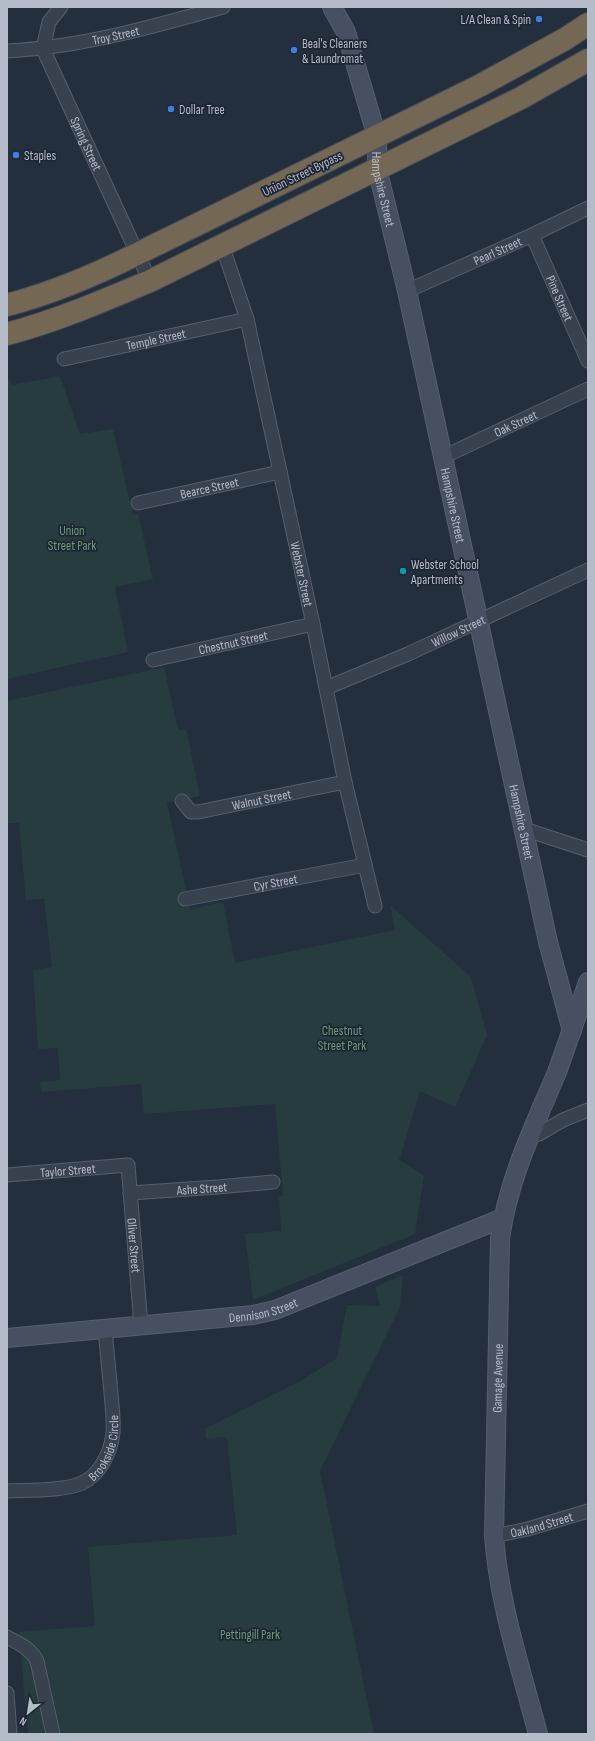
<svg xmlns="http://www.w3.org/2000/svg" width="595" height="1741" viewBox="0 0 595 1741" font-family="'Sofia Sans Condensed',sans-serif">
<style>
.park{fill:#263c3f}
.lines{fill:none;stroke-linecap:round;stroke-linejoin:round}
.street-casing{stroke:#565f6c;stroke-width:15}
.secondary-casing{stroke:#565f6c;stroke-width:20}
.highway-casing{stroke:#434c59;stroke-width:24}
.street{stroke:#38414e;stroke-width:13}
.secondary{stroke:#465061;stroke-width:18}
.highway{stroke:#746855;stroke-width:22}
.shop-dot{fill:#3f7fe0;stroke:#1d2633;stroke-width:1.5}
.culture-dot{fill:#0f9aa8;stroke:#1d2633;stroke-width:1.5}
.labels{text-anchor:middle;stroke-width:3.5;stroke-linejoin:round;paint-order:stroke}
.poi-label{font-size:13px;fill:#b4bcc9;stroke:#1d2633;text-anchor:start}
.street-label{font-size:13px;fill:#b4bcc9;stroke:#1d2633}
.park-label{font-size:13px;fill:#6b9a76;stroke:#1d2633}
</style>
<rect width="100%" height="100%" fill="#242f3e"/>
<g class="park">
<polygon points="60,376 80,434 113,429 133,515 138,514 153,579 115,587 128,652 7,679 7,377 12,385"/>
<polygon points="164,667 178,730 186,729 200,796 167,803 190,909 223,902 235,963 395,930 390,905 471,977 487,1035 455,1107 420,1091 399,1160 424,1175 415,1234 253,1300 245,1234 281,1231 279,1197 283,1196 275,1104 144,1114 141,1084 41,1092 40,1082 60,1080 58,1048 38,1049 33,970 52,967 44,899 26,900 19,823 7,823 7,701"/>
<polygon points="403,1275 400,1307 320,1471 374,1734 28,1734 19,1632 95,1626 88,1547 237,1535 227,1437 206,1439 205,1429 299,1382 337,1358 347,1305 380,1306 375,1287"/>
</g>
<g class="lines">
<g class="street-casing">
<g id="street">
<path id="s1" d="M61 7 49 22 43 49 150 281"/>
<path id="s2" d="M7 51C81 47 152 27 223 7"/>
<path id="s3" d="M532 235 588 361"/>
<path id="s4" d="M222 245 247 319 313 624 345 782 375 906"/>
<path id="s5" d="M407 291 532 235 588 208"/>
<path id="s6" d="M64 359 247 319"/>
<path id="s7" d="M443 457 588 389"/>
<path id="s8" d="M138 503 280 472"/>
<path id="s9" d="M153 660 313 624"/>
<path id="s10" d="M326 688 408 654 588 570"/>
<path id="s11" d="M182 801 191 812H198L345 782"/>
<polyline points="524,829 588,850"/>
<path id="s12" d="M185 899 365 865"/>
<polyline points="529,1137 539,1134 563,1120 588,1110"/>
<path id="s13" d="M7 1175 128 1165 141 1326"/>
<path id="s14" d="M130 1193 218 1187 273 1182"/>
<path id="s15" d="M7 1491C27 1490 65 1491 82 1483 100 1475 111 1452 113 1433 114 1420 112 1406 111 1393 109 1372 107 1351 105 1330"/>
<path id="s16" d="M494 1536 528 1529 588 1511"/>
<path d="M7 1637C20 1644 30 1648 37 1661L53 1734"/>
<polyline points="7,1693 10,1734"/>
</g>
</g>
<g class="secondary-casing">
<g id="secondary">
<path id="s17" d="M332 7 346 32 377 137V168L407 291 548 942 572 1031"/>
<path id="s18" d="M7 1338 253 1315 275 1310 503 1218"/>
<path id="s19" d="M538 1734C521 1669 499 1604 494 1536L500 1239C508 1179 534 1127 557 1072 568 1042 578 1012 588 982"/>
</g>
</g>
<g class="highway-casing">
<g id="highway">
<path d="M7 305C53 293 95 275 137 254L479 86 565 39 588 24"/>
<path d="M7 334C56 321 103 301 150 281L521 98 588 60"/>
</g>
</g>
<use href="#street" class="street"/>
<use href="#secondary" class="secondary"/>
<use href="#highway" class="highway"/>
</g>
<g class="shop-dot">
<circle cx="539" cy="19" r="4"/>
<circle cx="294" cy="50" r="4"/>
<circle cx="171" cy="109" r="4"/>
<circle cx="16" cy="155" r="4"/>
</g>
<circle class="culture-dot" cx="403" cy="571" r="4"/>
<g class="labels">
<g class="poi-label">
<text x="531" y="24" text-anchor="end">L/A Clean &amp; Spin</text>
<text x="302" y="48">Beal's Cleaners<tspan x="302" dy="15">&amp; Laundromat</tspan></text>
<text x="179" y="114">Dollar Tree</text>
<text x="24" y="160">Staples</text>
<text x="411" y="569">Webster School<tspan x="411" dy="15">Apartments</tspan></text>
</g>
<g class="street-label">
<text dy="5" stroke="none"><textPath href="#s2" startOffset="110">Troy Street</textPath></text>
<text dy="5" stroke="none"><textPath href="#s1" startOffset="151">Spring Street</textPath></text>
<text transform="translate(302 173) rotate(-26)" y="5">Union Street Bypass</text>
<text dy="5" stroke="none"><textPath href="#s17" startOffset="191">Hampshire Street</textPath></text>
<text dy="5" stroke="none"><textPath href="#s5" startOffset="99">Pearl Street</textPath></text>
<text dy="5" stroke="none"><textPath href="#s3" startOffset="69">Pine Street</textPath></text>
<text dy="5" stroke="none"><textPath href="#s6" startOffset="94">Temple Street</textPath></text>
<text dy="5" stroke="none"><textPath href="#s7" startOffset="80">Oak Street</textPath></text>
<text dy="5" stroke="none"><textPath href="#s8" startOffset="73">Bearce Street</textPath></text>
<text dy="5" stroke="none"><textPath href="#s17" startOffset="515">Hampshire Street</textPath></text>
<text dy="5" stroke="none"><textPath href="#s4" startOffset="339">Webster Street</textPath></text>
<text dy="5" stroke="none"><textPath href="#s10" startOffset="144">Willow Street</textPath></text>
<text dy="5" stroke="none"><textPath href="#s9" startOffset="82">Chestnut Street</textPath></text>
<text dy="5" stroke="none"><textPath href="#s11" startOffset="86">Walnut Street</textPath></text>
<text dy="5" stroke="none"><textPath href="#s17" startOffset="839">Hampshire Street</textPath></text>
<text dy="5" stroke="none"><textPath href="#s12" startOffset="92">Cyr Street</textPath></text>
<text dy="5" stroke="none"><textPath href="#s13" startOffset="61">Taylor Street</textPath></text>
<text dy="5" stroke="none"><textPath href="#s14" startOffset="72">Ashe Street</textPath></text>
<text dy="5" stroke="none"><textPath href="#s13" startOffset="202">Oliver Street</textPath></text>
<text dy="5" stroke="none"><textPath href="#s18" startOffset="258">Dennison Street</textPath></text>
<text dy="5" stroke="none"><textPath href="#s19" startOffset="361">Gamage Avenue</textPath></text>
<text dy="5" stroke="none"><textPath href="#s15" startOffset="120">Brookside Circle</textPath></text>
<text dy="5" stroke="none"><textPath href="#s16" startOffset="49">Oakland Street</textPath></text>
</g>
<g class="park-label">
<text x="72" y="535">Union<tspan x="72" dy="15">Street Park</tspan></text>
<text x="342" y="1035">Chestnut<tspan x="342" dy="15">Street Park</tspan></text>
<text x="250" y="1639">Pettingill Park</text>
</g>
</g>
<rect width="595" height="1741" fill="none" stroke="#b4bcc9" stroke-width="16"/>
<g transform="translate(28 1713) rotate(210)" stroke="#1d2633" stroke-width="3" paint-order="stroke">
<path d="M0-3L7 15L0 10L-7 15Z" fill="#b4bcc9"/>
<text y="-6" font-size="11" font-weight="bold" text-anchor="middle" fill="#b4bcc9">N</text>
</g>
</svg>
